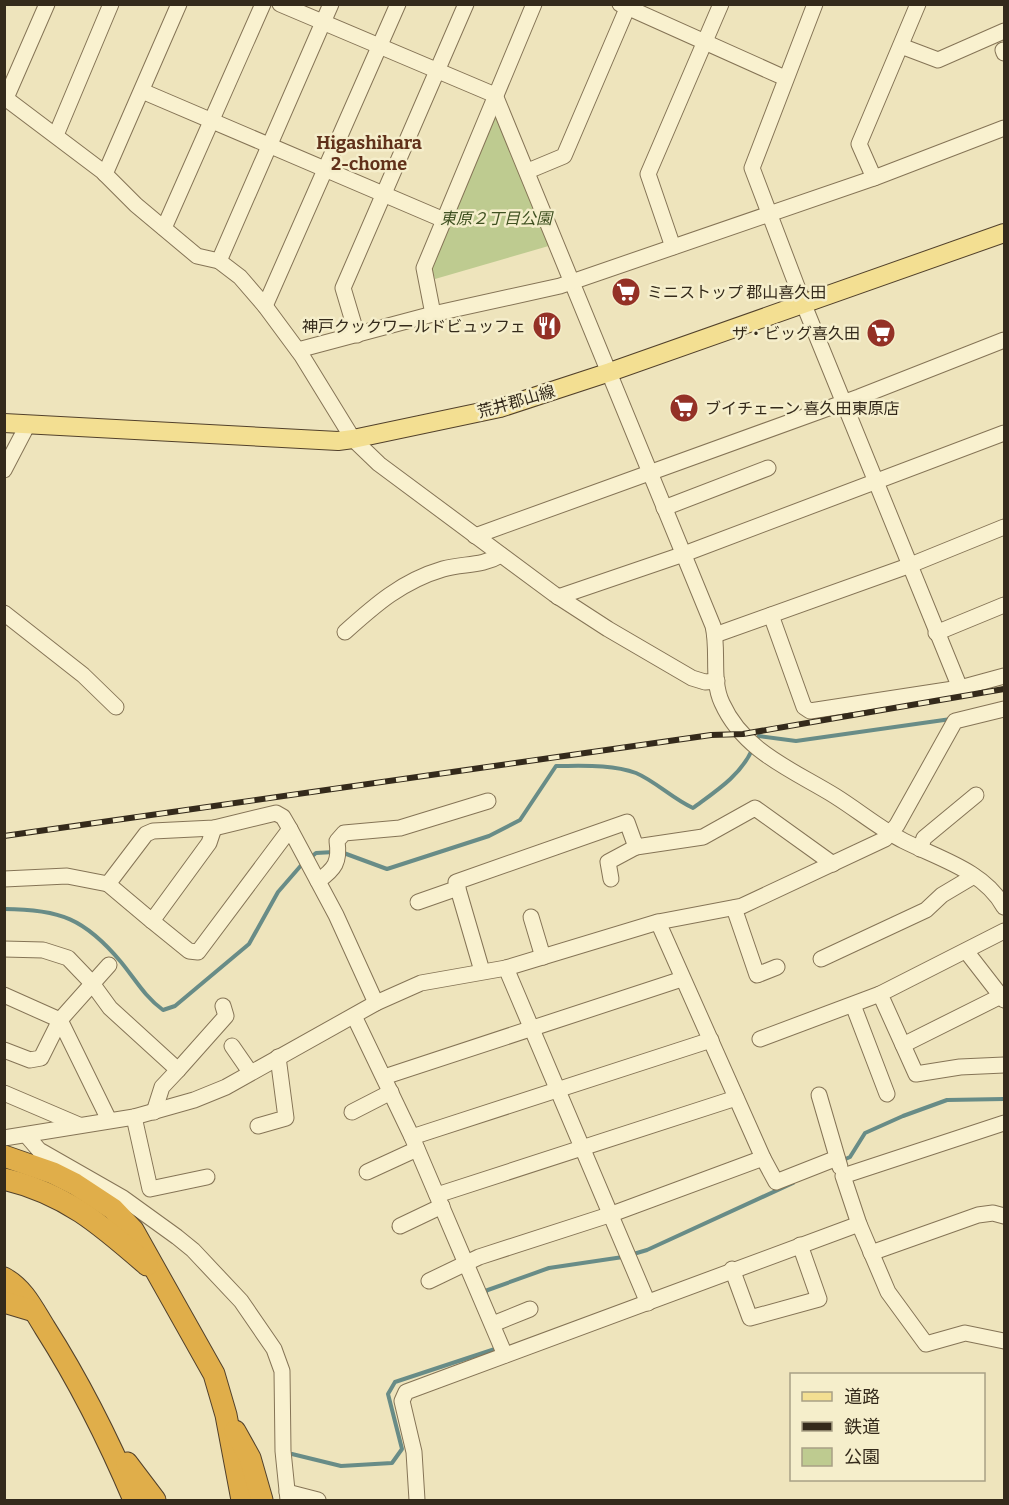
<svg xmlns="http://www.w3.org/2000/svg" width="1009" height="1505" viewBox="0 0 1009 1505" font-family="Bitter,'Noto Sans JP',serif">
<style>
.green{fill:#becb90}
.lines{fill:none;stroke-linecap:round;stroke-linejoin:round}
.stream{stroke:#688c87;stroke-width:4}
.minor-casing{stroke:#857456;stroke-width:17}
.major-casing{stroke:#52412b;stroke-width:20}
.highway-casing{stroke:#52412b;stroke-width:23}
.minor{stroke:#f9f1cf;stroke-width:15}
.major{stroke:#f3df92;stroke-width:18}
.highway{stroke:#e0ae4a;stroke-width:21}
.rail-casing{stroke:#342a1b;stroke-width:6}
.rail{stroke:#f5eecb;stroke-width:4;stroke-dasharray:11;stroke-linecap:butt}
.labels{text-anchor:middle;stroke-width:5;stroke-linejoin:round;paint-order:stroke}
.park-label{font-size:16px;font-style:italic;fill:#3f5121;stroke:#f5eecb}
.poi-label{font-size:16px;fill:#342a1b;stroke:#f5eecb;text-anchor:start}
.street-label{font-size:16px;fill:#342a1b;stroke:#f5eecb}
.neighbourhood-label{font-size:18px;font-weight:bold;fill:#61311a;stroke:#f5eecb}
</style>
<rect width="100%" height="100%" fill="#eee4bc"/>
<polygon class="green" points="495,111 552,245 435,279 431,266"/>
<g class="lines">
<g class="stream">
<polyline points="756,740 759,736 796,741 951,719"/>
<path d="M341 852 387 869 489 836 520 820 556 766C581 766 612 764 636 773 655 781 673 799 693 808 716 791 740 776 752 750"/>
<polyline points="310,858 316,853 334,852"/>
<path d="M4 909C60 909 85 919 121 962 135 979 145 997 163 1010L175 1006 249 944 278 892 304 862"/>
<polyline points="841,1161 850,1157 865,1133 903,1116 947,1100 1004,1099"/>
<polyline points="630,1255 647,1250 793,1183"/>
<polyline points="486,1293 485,1291 549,1268 623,1257"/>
<polyline points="292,1454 341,1466 392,1463 402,1449 388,1394 395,1382 498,1348"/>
</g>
<g class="minor-casing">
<g id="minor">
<path d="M280 4 495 95 713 626C719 651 711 680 722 703 744 752 793 770 835 796 859 811 880 829 904 841 940 859 984 871 1004 907"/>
<polyline points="620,4 785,78"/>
<polyline points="815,4 752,168 804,305 960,688"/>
<polyline points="901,46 938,60 1004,31"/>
<polyline points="1003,50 1004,53"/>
<polyline points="142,91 444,220"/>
<polyline points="4,97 102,171 136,205 197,256 219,261 240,277 265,306 302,356 353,439 379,464 554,594 608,629 692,678 705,682 717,681"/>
<polyline points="6,98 47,4"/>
<polyline points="56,135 111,4"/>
<polyline points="528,171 564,156 629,4"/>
<polyline points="105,174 179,4"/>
<polyline points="874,178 859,144 918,4"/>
<polyline points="164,228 263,4"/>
<polyline points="673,247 648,174 721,4"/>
<polyline points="219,261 331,4"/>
<polyline points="265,306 398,4"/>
<polyline points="433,314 424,268 534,4"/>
<polyline points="357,335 343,288 466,4"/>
<polyline points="298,350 433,314 560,286 874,178 1004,128"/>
<polyline points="4,470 28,424"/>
<polyline points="664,508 768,468"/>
<polyline points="475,536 859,397 1004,340"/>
<polyline points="558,597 684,554 1004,433"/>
<polyline points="4,613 83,675 116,707"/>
<polyline points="771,615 804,707 810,711 960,688 1004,676"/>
<path d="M345 632C375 605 402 581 443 569 464 563 481 567 501 555"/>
<polyline points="936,633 1004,605"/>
<polyline points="715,635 908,566 1004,527"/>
<polyline points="920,849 924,838 976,795"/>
<polyline points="4,879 67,876 108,884 146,834 153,831 214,828 276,813 283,817 290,829 336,915 376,1003"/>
<polyline points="611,879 608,862 636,847"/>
<path d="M318 881C335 869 340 862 337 841L344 833 400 828 488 801"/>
<polyline points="108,884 152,921 209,843 214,828"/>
<polyline points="418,902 458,888"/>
<polyline points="734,908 757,975 777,967"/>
<polyline points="531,917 543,957"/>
<polyline points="152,921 189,951 198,952 290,829"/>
<polyline points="1004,931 880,994 916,1074 960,1067 1004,1065"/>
<polyline points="4,949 43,950 68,958 91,982 110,1008 178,1070 162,1087 154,1112"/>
<polyline points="966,951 1004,1000"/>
<polyline points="821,959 926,910 942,895 974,876"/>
<polyline points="506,968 648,1303"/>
<polyline points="482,971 456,882 627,822 636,847 703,837 755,808 833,864"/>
<polyline points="4,995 60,1020 109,1120"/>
<polyline points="853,1005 887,1094"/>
<polyline points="354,1016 412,1137 505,1355"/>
<polyline points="760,1039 880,994"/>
<polyline points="903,1045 1001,996"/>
<polyline points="232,1046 250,1072"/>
<polyline points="4,1050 30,1060 41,1058 60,1020 109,965"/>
<polyline points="178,1070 226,1016 223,1006"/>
<polyline points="384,1077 682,979"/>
<polyline points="4,1093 79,1125"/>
<polyline points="819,1095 840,1167"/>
<polyline points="352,1112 391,1092"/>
<polyline points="134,1117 150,1189 207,1177"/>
<polyline points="1004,1123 843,1176 859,1224 888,1292 926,1344 965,1333 1004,1341"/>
<polyline points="258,1126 286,1118 278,1057"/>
<polyline points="27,1136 39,1150 123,1198 177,1237 193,1250 241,1301 274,1349 282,1371 283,1451 288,1500"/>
<polyline points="412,1137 711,1040"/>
<polyline points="4,1138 134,1117 194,1100 226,1087 376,1003 421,983 506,968 658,922 742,906 885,839 897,825 955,721 1004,709"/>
<polyline points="763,1158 776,1182 837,1158"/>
<polyline points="367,1172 417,1149"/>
<polyline points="437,1195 736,1098"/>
<polyline points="400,1226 442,1206"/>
<polyline points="871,1253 978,1215 993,1213 1004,1216"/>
<polyline points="732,1269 750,1318 819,1299 800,1245"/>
<polyline points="429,1281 479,1257 612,1214 763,1158 658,922"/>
<polyline points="493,1324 530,1309"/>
<polyline points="287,1492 318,1500"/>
<polyline points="417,1500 414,1452 402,1401 406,1392 859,1224"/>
</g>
</g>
<g class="major-casing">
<polyline id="major" points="4,423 338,441 353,439 500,408 610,372 1004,233"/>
</g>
<g class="highway-casing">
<g id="highway">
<polyline points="4,1156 53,1173 75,1184 113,1209 133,1230 214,1374 226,1415 242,1500"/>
<path d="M4 1179C66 1194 100 1224 147 1265"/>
<path d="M4 1278C24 1289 33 1309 45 1328 80 1383 109 1441 134 1500"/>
<polyline points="4,1302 34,1311"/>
<polyline points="235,1431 250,1458 262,1500"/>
<polyline points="127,1463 155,1500"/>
</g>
</g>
<use href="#minor" class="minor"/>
<use href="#major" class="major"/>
<use href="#highway" class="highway"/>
<g class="rail-casing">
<polyline id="rail" points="4,836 711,735 743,734 1004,689"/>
</g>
<use href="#rail" class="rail"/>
</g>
<defs>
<g id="supermarket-disc" transform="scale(1.5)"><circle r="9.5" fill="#943126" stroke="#f5eecb"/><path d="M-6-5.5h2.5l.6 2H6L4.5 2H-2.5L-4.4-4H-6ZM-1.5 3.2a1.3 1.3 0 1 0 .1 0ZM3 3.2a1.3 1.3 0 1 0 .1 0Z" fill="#fff"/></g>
<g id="restaurant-disc" transform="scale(1.5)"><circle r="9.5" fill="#943126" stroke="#f5eecb"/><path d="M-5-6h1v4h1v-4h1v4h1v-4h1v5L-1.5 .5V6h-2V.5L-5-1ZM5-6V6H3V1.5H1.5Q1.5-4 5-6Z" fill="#fff"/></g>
</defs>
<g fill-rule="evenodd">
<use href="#supermarket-disc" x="626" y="292"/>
<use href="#restaurant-disc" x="547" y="326"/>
<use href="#supermarket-disc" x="881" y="333"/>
<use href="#supermarket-disc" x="684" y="408"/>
</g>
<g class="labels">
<g class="park-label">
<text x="496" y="224">東原２丁目公園</text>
</g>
<g class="poi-label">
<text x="647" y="298">ミニストップ 郡山喜久田</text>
<text x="526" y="332" text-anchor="end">神戸クックワールドビュッフェ</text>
<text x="860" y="339" text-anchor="end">ザ・ビッグ喜久田</text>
<text x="705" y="414">ブイチェーン 喜久田東原店</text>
</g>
<g class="street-label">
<text transform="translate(516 401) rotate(-16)" y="6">荒井郡山線</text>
</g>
<g class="neighbourhood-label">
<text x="369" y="149">Higashihara<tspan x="369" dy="21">2-chome</tspan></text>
</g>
</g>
<rect width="1009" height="1505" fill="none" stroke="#342a1b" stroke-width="12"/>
<rect x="790" y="1373" width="195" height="108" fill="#f5eecb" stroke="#a8a085" stroke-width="1.5"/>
<rect x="802" y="1392" width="30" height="9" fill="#f3df92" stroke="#a8a085" stroke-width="1.5"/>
<text x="844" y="1403" font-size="18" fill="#342a1b">道路</text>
<rect x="802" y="1422" width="30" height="9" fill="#342a1b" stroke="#a8a085" stroke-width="1.5"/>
<text x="844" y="1433" font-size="18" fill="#342a1b">鉄道</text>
<rect x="802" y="1448" width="30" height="18" fill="#becb90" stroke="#a8a085" stroke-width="1.5"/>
<text x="844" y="1463" font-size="18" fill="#342a1b">公園</text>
</svg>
